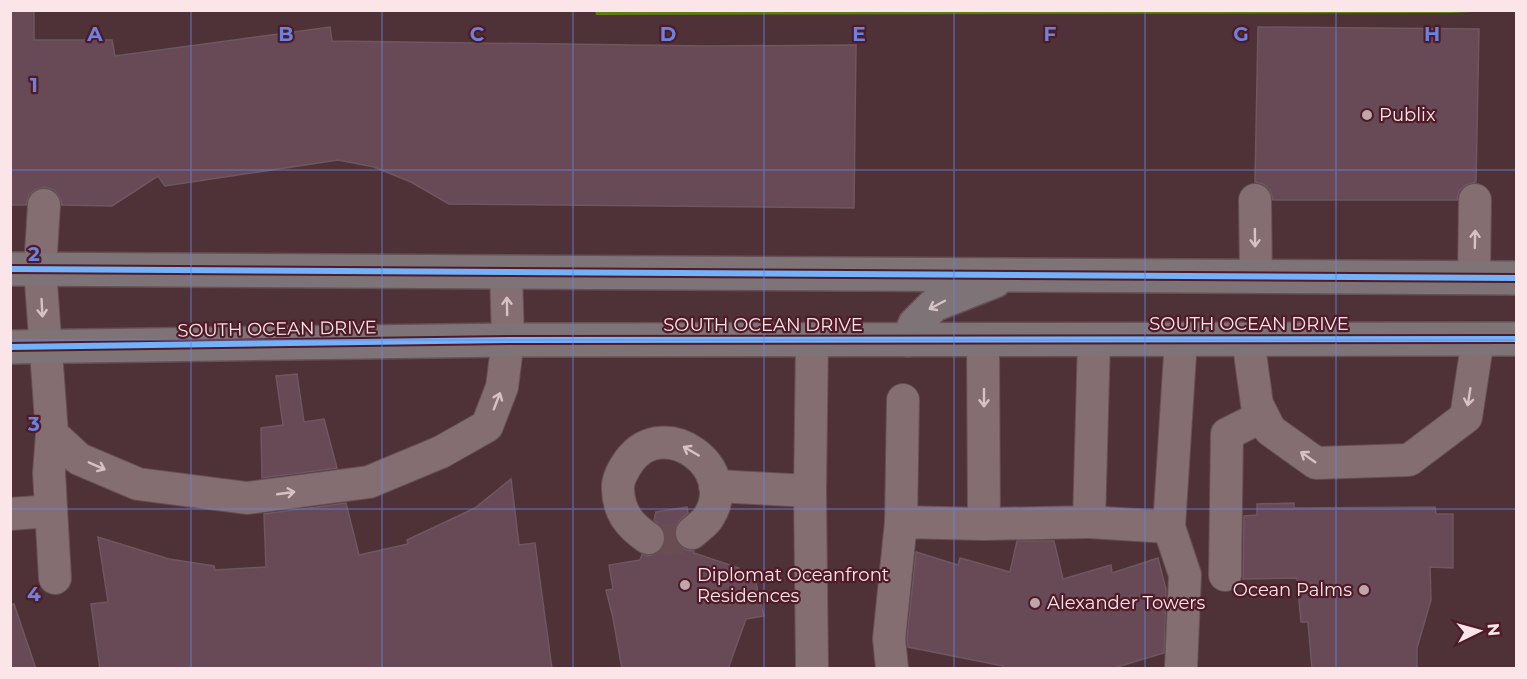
<svg xmlns="http://www.w3.org/2000/svg" width="1527" height="679" viewBox="0 0 1527 679" font-family="Montserrat,sans-serif">
<style>
.water{fill:#5e7e0e}
.building{fill:#674a56;stroke:#6e5760;stroke-width:1.5}
.lines{fill:none;stroke-linecap:round;stroke-linejoin:round}
.minor-tunnel{stroke:#684d52;stroke-width:32;stroke-dasharray:32 16;stroke-linecap:butt}
.minor-casing{stroke:#664f55;stroke-width:34}
.major-casing{stroke:#664f55;stroke-width:36}
.minor{stroke:#856e72;stroke-width:32}
.major{stroke:#7e7377;stroke-width:33}
.cycleway-casing{stroke:#4f1b28;stroke-width:10}
.cycleway{stroke:#73b2f8;stroke-width:6}
.oneway{stroke:#d8c1c5}
.oneway2{stroke:#d6c3c6}
.grid{fill:none;stroke:#6b83de;stroke-width:1.5;stroke-opacity:0.55}
.poi-dot{fill:#bea6aa;stroke:#4f1b28;stroke-width:2}
.labels{text-anchor:middle;stroke-width:4.5;stroke-linejoin:round;paint-order:stroke}
.poi-label{font-size:18px;fill:#fbe5e8;stroke:#4f1b28;text-anchor:start}
.street-label{font-size:18px;fill:#fbe5e8;stroke:#4f1b28}
.grid-label{font-size:20px;text-anchor:middle;font-weight:bold;fill:#6b83de;stroke:#4f1b28;stroke-width:4.5;stroke-linejoin:round;paint-order:stroke}
</style>
<rect width="100%" height="100%" fill="#4e3238"/>
<polygon class="water" points="1516,10 1451,13 596,15 595,11"/>
<g class="building">
<polygon points="10,10 34,10 34,40 112,40 115,56 330,27 332,41 706,46 856,45 854,208 449,204 411,182 374,167 338,160 165,186 158,176 112,206 62,205 60,198 54,190 45,187 37,189 29,195 26,205 10,205"/>
<polygon points="1258,27 1479,29 1476,182 1466,185 1459,191 1457,200 1273,200 1270,190 1263,184 1255,182"/>
<polygon points="297,374 304,422 324,419 337,468 262,478 261,428 283,425 276,376"/>
<polygon points="511,479 519,545 535,543 552,669 100,669 91,604 108,602 98,537 169,559 214,566 215,570 266,567 264,514 346,503 359,555 408,544 407,540 475,508"/>
<polygon points="1294,503 1294,508 1435,507 1436,514 1453,514 1453,568 1430,567 1431,600 1417,648 1417,669 1312,669 1308,622 1301,622 1297,578 1243,579 1244,516 1257,515 1257,504"/>
<polygon points="687,507 688,513 680,520 675,528 674,537 679,545 686,550 694,551 694,553 739,568 741,582 755,579 764,616 746,619 728,669 622,669 613,618 606,590 613,589 609,565 640,560 642,554 647,556 656,554 663,548 666,539 664,530 654,520 656,512"/>
<polygon points="1017,541 1054,541 1063,579 1111,565 1112,573 1158,558 1166,589 1164,653 1114,668 1003,669 1003,666 908,647 907,639 916,552 958,565 960,558 1010,572"/>
<polygon points="14,604 36,669 10,669 10,605"/>
</g>
<g class="lines">
<path class="minor-tunnel" d="M648 538C665 541 677 541 692 533"/>
<g class="minor-casing">
<g id="minor">
<polyline points="1255,200 1256,276"/>
<polyline points="44,205 40,269 52,434 79,459 138,484 247,498 369,482 441,452 487,426 502,387 508,340 506,272"/>
<polyline points="1474,278 1475,200"/>
<polyline points="1248,339 1257,404 1270,430 1316,463 1409,460 1466,417 1478,339"/>
<polyline points="812,340 810,491 812,668"/>
<polyline points="983,340 984,524"/>
<polyline points="52,434 49,473 55,578"/>
<polyline points="715,486 810,491"/>
<polyline points="10,514 51,511"/>
<polyline points="901,522 903,400"/>
<polyline points="1089,522 1169,527 1181,339"/>
<polyline points="1169,527 1185,575 1181,668"/>
<path d="M648 538C630 526 619 513 618 490 617 479 623 470 629 461 664 413 741 468 708 518 705 523 697 528 692 533"/>
<polyline points="1225,575 1227,434 1263,416"/>
<polyline points="892,668 889,639 901,522 984,524 1089,522 1094,340"/>
</g>
</g>
<g class="major-casing">
<g id="major">
<polyline points="10,269 1516,278"/>
<polyline points="908,340 915,324 934,305 995,281"/>
<polyline points="10,347 508,340 1516,339"/>
</g>
</g>
<use href="#minor" class="minor"/>
<use href="#major" class="major"/>
<g class="cycleway-casing">
<g id="cycleway">
<polyline points="10,269 1516,278"/>
<polyline points="10,347 508,340 1516,339"/>
</g>
</g>
<use href="#cycleway" class="cycleway"/>
</g>
<defs><path id="oneway-shaft" d="M-6 0H5M1.5-3L5.5 0L1.5 3" fill="none" stroke-width="1.6" stroke-linecap="round" stroke-linejoin="round" transform="scale(1.5)"/></defs>
<g class="oneway">
<use href="#oneway-shaft" transform="translate(1255 238) rotate(89)"/>
<use href="#oneway-shaft" transform="translate(1475 239) rotate(-89)"/>
<use href="#oneway-shaft" transform="translate(507 306) rotate(-91)"/>
<use href="#oneway-shaft" transform="translate(42 308) rotate(87)"/>
<use href="#oneway-shaft" transform="translate(1469 397) rotate(99)"/>
<use href="#oneway-shaft" transform="translate(984 398) rotate(90)"/>
<use href="#oneway-shaft" transform="translate(497 401) rotate(-69)"/>
<use href="#oneway-shaft" transform="translate(691 451) rotate(-150)"/>
<use href="#oneway-shaft" transform="translate(1308 457) rotate(-145)"/>
<use href="#oneway-shaft" transform="translate(97 466) rotate(24)"/>
<use href="#oneway-shaft" transform="translate(286 493) rotate(-8)"/>
</g>
<use class="oneway2" href="#oneway-shaft" transform="translate(937 305) rotate(152)"/>
<path class="grid" d="M191 10V668M382 10V668M573 10V668M764 10V668M954 10V668M1145 10V668M1336 10V668M10 170H1516M10 340H1516M10 509H1516"/>
<g class="poi-dot">
<circle cx="1367" cy="115" r="6"/>
<circle cx="685" cy="585" r="6"/>
<circle cx="1364" cy="590" r="6"/>
<circle cx="1035" cy="603" r="6"/>
</g>
<g class="labels">
<g class="poi-label">
<text x="1379" y="121">Publix</text>
<text x="697" y="581">Diplomat Oceanfront<tspan x="697" dy="21">Residences</tspan></text>
<text x="1352" y="596" text-anchor="end">Ocean Palms</text>
<text x="1047" y="609">Alexander Towers</text>
</g>
<g class="street-label">
<text x="1249" y="330">SOUTH OCEAN DRIVE</text>
<text x="763" y="331">SOUTH OCEAN DRIVE</text>
<text transform="translate(277 329) rotate(-1)" y="6">SOUTH OCEAN DRIVE</text>
</g>
</g>
<g class="grid-label">
<text x="95" y="41">A</text>
<text x="286" y="41">B</text>
<text x="477" y="41">C</text>
<text x="668" y="41">D</text>
<text x="859" y="41">E</text>
<text x="1050" y="41">F</text>
<text x="1241" y="41">G</text>
<text x="1432" y="41">H</text>
<text x="34" y="92">1</text>
<text x="34" y="261">2</text>
<text x="34" y="431">3</text>
<text x="34" y="601">4</text>
</g>
<rect width="1527" height="679" fill="none" stroke="#fbe5e8" stroke-width="24"/>
<g transform="translate(1479 631) rotate(85)" stroke="#4f1b28" stroke-width="4.5" paint-order="stroke">
<path d="M0-4.5L10 22L0 15L-10 22Z" fill="#fbe5e8"/>
<text y="-9" font-size="16" font-weight="bold" text-anchor="middle" fill="#fbe5e8">N</text>
</g>
</svg>
